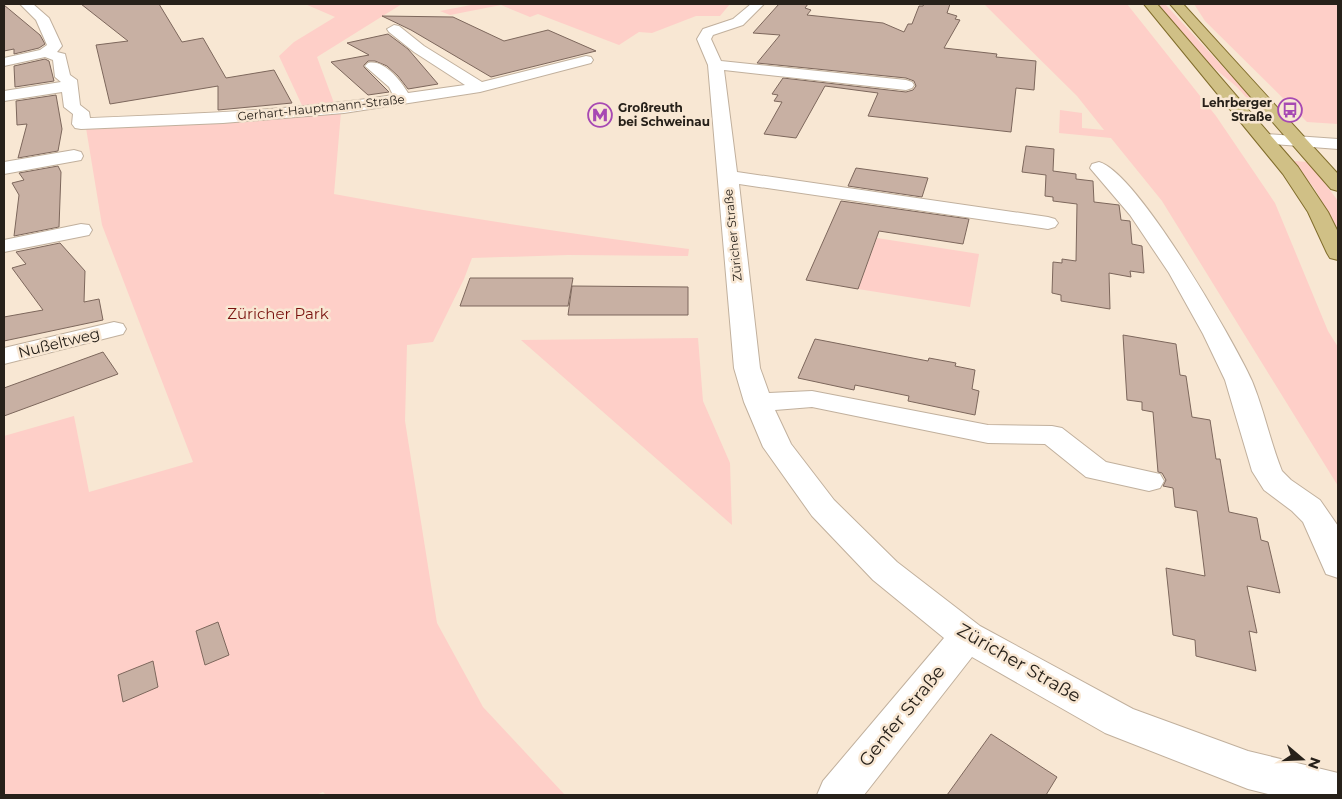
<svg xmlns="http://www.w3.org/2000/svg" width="1342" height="799" viewBox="0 0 1342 799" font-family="Montserrat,sans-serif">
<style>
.green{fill:#fecfc8}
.building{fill:#c8b0a3;stroke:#7d675c}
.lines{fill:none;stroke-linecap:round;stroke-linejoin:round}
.minor-casing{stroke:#c1b09d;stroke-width:2}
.major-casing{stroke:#816d2c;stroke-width:2}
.minor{fill:#fff;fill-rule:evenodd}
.major{fill:#d0c086;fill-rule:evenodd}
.labels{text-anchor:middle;stroke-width:5;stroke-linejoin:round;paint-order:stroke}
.far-poi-label{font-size:12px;font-weight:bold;fill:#27211a;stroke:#f8e7d3;text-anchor:end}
.far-street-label{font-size:12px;fill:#27211a;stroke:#f8e7d3}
.park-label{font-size:15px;fill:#7a130f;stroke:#f8e7d3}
.street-label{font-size:15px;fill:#27211a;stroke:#f8e7d3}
.near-street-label{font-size:18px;fill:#27211a;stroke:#f8e7d3}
</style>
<rect width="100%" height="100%" fill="#f8e7d3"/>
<g class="green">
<path d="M305 4H402L317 57 334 103 341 112 334 194C452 216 570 234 689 249L688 256 568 255 472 258 464 279 433 342 407 345 405 421 437 623 483 707 565 795H326L323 792 316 795H4V436L74 416 89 492 193 462 102 225 86 128 306 114 279 56 294 42 335 17Z"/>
<polygon points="476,4 730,4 720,16 696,16 652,33 639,32 619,45 538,14 530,17 501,5 450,15 440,11"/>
<polygon points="984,4 1127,4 1216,116 1275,203 1328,331 1338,347 1338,486 1162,201 1111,138 1059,133 1060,110 1082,113 1082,128 1104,130 1077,96"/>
<polygon points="1157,4 1165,4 1273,121 1267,121 1237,87 1209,64"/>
<polygon points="1194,4 1338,4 1338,124 1307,122 1205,21"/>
<polygon points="1293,161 1309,162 1338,201 1338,229 1314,188"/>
<polygon points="877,238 979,254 970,307 858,289"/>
<polygon points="698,338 703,401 730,463 732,525 521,340"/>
</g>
<g class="building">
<polygon points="81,4 159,4 182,42 203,38 226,78 274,70 292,103 218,110 218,86 110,104 96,45 128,41"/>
<polygon points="779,4 808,4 805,8 811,10 807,15 883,23 904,32 908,24 912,24 919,6 923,6 924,4 950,4 947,13 957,16 955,19 960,20 944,48 997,54 996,57 1036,61 1034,90 1016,88 1011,132 868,116 878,93 825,86 796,138 764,134 782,102 774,101 778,95 772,94 783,78 906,92 913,90 916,86 914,81 906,78 757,63 780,35 753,33"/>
<polygon points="4,5 40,35 45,44 39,48 14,54 14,49 4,51"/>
<polygon points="382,16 453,17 504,41 548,30 596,51 491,77 411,30"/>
<polygon points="388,34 408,49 438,84 408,89 398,76 387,66 375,61 368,61 364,65 364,67 389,92 368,95 331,62 369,55 347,43"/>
<polygon points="45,59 49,61 54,81 15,87 14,66"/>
<polygon points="56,95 62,129 58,151 18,158 27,124 17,125 16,101"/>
<polygon points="1026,146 1054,149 1053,171 1076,174 1076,179 1093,181 1094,202 1119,205 1121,220 1130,221 1132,244 1142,246 1144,273 1130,271 1131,277 1109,273 1110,309 1061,301 1061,295 1052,293 1053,262 1062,263 1062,259 1076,261 1077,204 1053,201 1053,197 1045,196 1046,175 1022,172"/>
<polygon points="58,166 61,172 59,227 14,236 19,195 12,183 24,180 19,173"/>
<polygon points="856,168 928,178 922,197 848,186"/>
<polygon points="841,201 969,219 963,244 879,231 858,289 806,280"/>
<polygon points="60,243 85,271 84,302 99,299 103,320 4,341 4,317 43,310 12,268 26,264 16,252"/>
<polygon points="470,278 573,278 568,306 460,306"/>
<polygon points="572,286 688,287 688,315 568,315"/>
<polygon points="1123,335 1176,344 1180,375 1186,376 1192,417 1210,420 1216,459 1220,459 1229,512 1257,518 1261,540 1268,542 1280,593 1247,586 1257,633 1249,631 1256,671 1196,656 1195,640 1173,635 1166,568 1205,576 1197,511 1175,507 1173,488 1163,486 1166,480 1162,473 1158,472 1153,412 1142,410 1142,402 1127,400"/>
<polygon points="815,339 928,361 929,358 956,363 955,366 975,370 972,389 979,391 975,415 908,401 909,396 855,385 854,390 798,378"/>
<polygon points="103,352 118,374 4,416 4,388"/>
<polygon points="218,622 229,655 205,665 196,631"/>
<polygon points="153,661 158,687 123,702 118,675"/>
<polygon points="991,734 1057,777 1046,795 947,795"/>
</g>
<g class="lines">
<g class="minor-casing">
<g id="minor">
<path d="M20 4H33L49 18 62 46 57 52 65 54 70 75 77 80 80 105 89 112 90 118C191 114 293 111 393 95L389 87 365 66 368 63C384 59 401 81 408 93L465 85 414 52 389 32 387 29 394 25 399 26 424 46 482 82 586 56 591 57 593 60 591 63 480 92 344 113 223 123 81 129 75 128 72 124 73 114 64 107 62 92 4 101V91L61 82 55 77 53 60 45 57 4 66V58L40 50 47 45 36 20Z"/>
<polygon points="751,4 764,4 743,25 713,35 711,39 721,61 906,80 912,82 914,85 912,88 906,90 724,70 737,172 1048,217 1055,219 1058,223 1055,227 1048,229 739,184 760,368 769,393 812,391 988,425 1052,426 1062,428 1106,462 1160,474 1164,481 1160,488 1149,491 1086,477 1045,444 988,443 812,407 775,410 791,444 834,500 897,562 980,626 1133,709 1248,751 1338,773 1338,795 1272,795 1248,789 1105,733 972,657 864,795 817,795 823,781 944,638 873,580 812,516 763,447 744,402 734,368 708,65 697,39 703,29 733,19"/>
<polygon points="1265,134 1338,139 1338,149 1259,143 1256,139 1259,135"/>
<polygon points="74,150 81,152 83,156 81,160 4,174 4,162"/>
<path d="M1099 162C1137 172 1234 341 1252 381 1264 410 1270 441 1282 471L1291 480 1320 500 1338 526V578L1326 574 1303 522 1292 511 1264 490 1252 471 1225 380 1203 334 1169 273 1130 215 1090 168 1092 164Z"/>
<polygon points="81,224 89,225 92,230 89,235 4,252 4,240"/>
<polygon points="114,322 123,324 126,329 123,334 4,364 4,348"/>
</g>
</g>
<g class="major-casing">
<g id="major">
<polygon points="1144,4 1157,4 1298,167 1328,212 1338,232 1338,260 1330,258 1327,253 1308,212 1283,174"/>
<polygon points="1170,4 1183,4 1338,174 1338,191 1331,189"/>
</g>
</g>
<use href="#minor" class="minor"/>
<use href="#major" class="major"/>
</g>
<defs>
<g id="bus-ring" transform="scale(1.25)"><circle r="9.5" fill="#f8e7d3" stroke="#a749b3" stroke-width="1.5"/><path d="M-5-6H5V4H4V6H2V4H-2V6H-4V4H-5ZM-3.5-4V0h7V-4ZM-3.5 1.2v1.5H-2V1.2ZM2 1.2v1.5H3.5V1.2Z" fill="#a749b3"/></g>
<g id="metro-ring" transform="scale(1.25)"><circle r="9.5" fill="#f8e7d3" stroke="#a749b3" stroke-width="1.5"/><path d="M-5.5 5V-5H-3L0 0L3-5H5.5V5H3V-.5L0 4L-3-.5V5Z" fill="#a749b3"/></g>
</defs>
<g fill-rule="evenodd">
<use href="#bus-ring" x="1290" y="110"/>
<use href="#metro-ring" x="600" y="115"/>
</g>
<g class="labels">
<g class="far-poi-label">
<text x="1272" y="107">Lehrberger<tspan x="1272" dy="14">Straße</tspan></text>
<text x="618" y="112" text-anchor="start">Großreuth<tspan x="618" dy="14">bei Schweinau</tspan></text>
</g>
<g class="far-street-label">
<text transform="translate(321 108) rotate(-6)" y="4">Gerhart-Hauptmann-Straße</text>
<text transform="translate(733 235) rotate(-96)" y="4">Züricher Straße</text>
</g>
<g class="park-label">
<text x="278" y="319">Züricher Park</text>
</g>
<g class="street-label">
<text transform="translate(59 343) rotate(-14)" y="5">Nußeltweg</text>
</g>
<g class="near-street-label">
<text transform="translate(1019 663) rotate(30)" y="6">Züricher Straße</text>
<text transform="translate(902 716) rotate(-51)" y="6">Genfer Straße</text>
</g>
</g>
<rect width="1342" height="799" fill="none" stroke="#27211a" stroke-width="10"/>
<g transform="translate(1302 759) rotate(109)" stroke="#f8e7d3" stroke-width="4" paint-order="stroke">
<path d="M0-4L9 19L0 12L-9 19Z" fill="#27211a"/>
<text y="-8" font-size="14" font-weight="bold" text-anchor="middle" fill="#27211a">N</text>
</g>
</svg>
